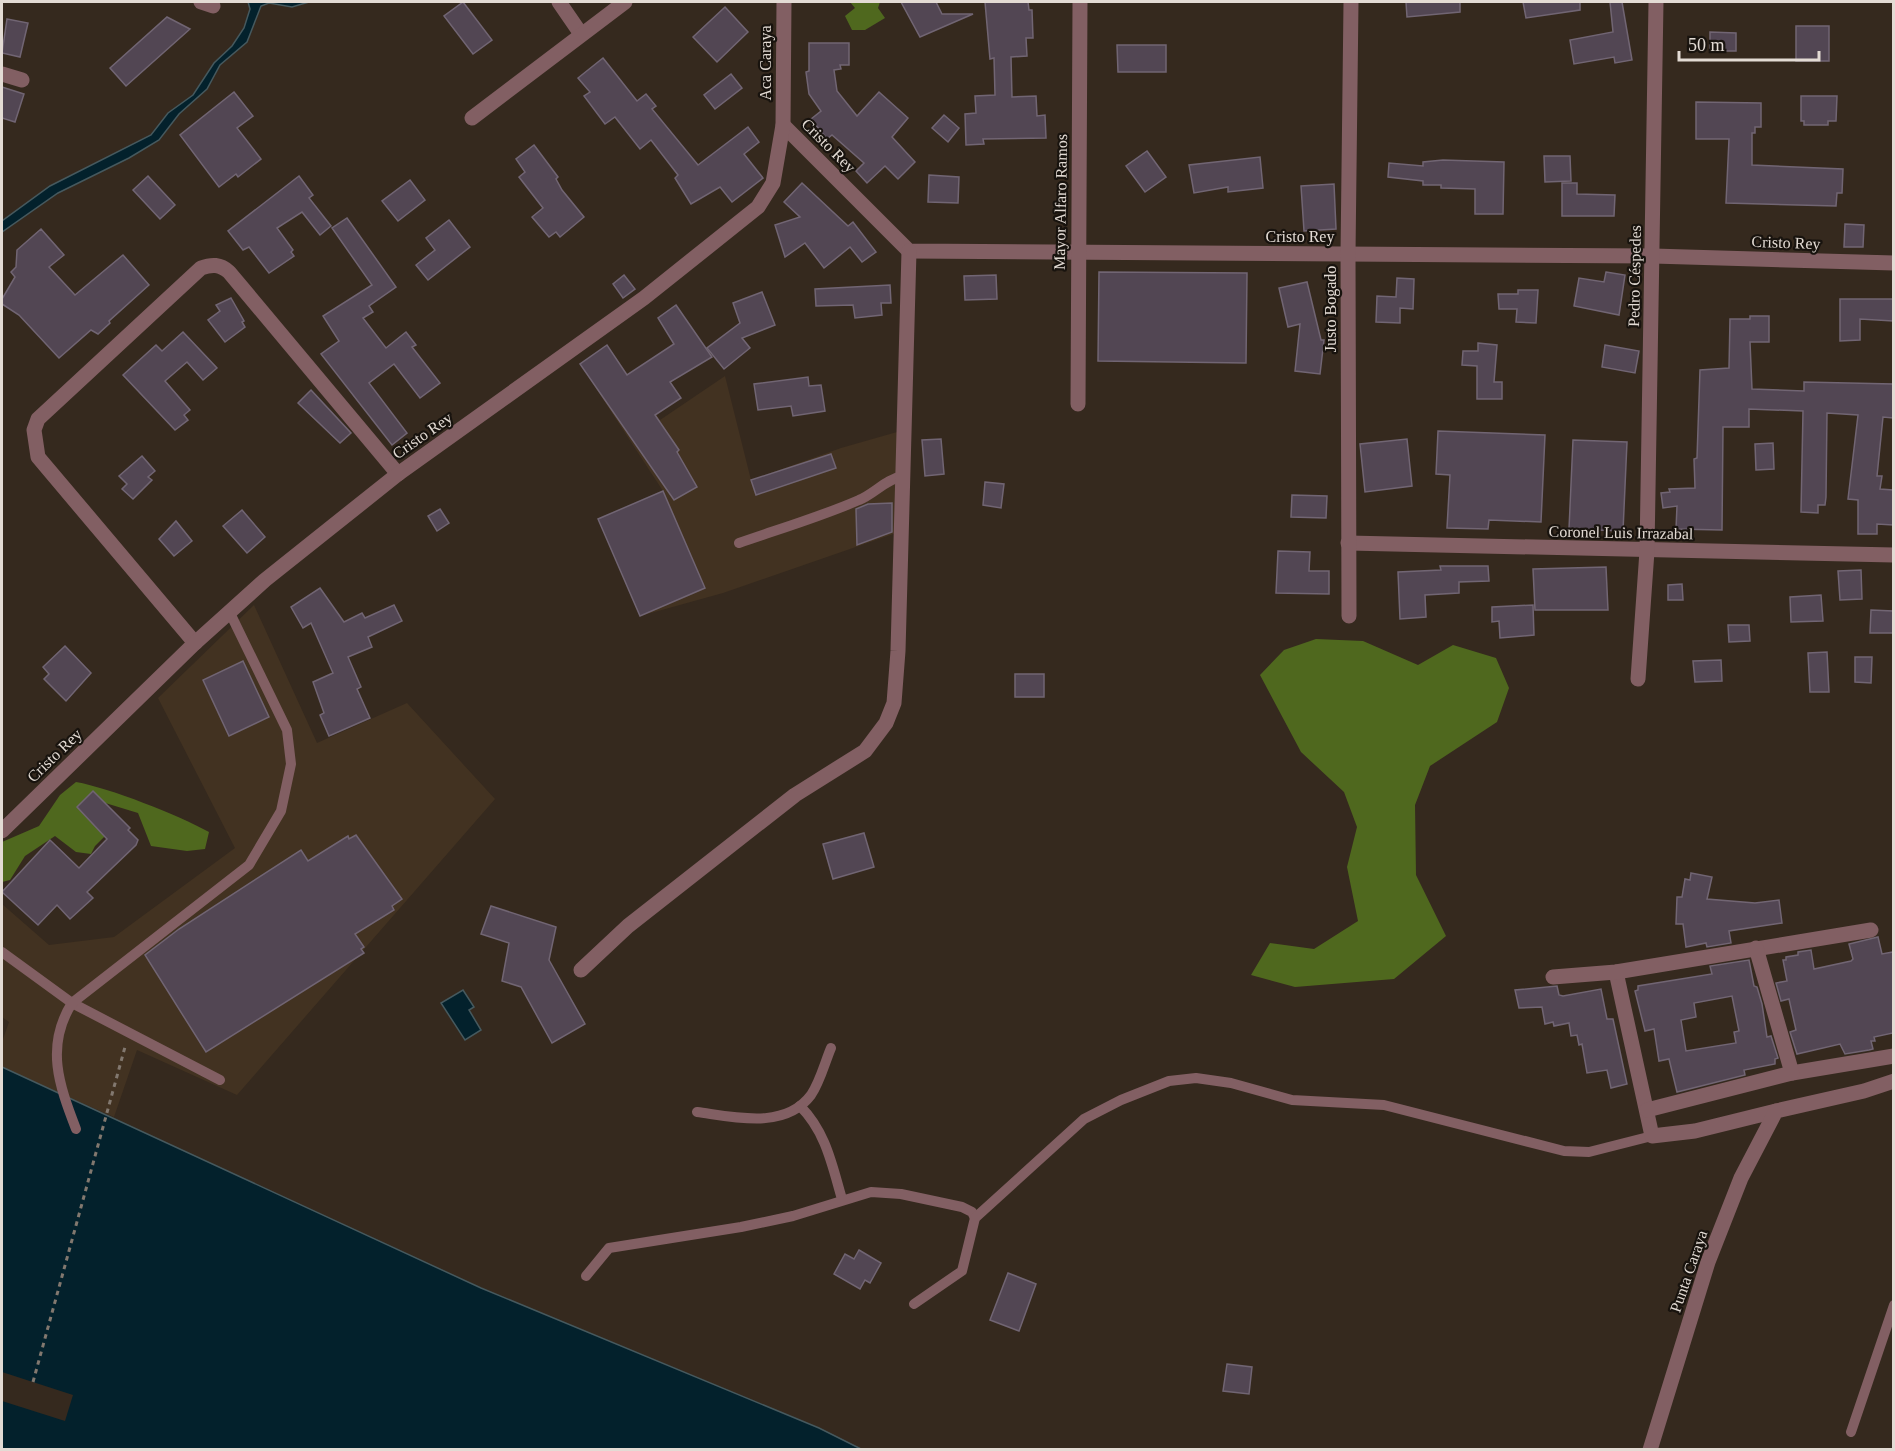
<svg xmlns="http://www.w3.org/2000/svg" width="1895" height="1451" viewBox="0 0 1895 1451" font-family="'Times New Roman',serif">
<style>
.built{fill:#423221}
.forest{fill:#4f681e}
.water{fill:#03212c;stroke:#46595e;stroke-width:1.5}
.pier{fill:#35291e}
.building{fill:#524653;stroke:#716573;stroke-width:1.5;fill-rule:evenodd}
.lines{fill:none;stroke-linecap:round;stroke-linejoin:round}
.path{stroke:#82786f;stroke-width:3;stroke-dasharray:4.5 4.5;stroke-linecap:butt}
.service{stroke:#825f63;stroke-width:10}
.minor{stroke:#825f63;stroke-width:15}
.tertiary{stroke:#825f63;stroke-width:15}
.labels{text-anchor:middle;stroke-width:4.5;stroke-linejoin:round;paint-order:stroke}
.street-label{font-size:16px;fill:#e3dbd4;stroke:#18130e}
</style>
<rect width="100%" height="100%" fill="#35291e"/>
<g class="built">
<polygon points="607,345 660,420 725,376 751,480 841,448 897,432 899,532 723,593 640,616 598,519 663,491 580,364"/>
<polygon points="254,605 317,743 407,703 495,799 237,1095 137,1050 114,1117 2,1068 2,1042 9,1022 2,1017 2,904 49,945 114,937 235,848 158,698"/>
</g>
<g class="forest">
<polygon points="850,2 880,2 878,8 885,18 865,30 852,30 845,16 855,8"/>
<polygon points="1316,639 1363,641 1418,665 1453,645 1496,658 1509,688 1497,722 1430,766 1415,805 1416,875 1446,936 1394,979 1295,987 1251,975 1270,943 1314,949 1358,921 1347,867 1357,827 1344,792 1301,752 1260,675 1284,650"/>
<path d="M76 782C110 788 178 815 209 832L205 849 187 851 151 846 138 813 102 802 105 836 95 846 91 854 76 852 55 836 25 856 10 880 2 882V842L39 826 60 795Z"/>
</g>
<g class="water">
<polygon points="248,2 309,2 292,7 269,3 261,6 247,42 220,65 207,89 179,114 159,140 129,158 58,193 2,232 2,221 50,186 151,135 168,113 193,95 214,63 232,46 244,28 250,9"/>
<polygon points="463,990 474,1007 469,1010 481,1030 465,1040 441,1003"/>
<polygon points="2,1067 481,1288 819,1428 861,1449 2,1449"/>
</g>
<polygon class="pier" points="2,1372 73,1395 65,1421 2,1401"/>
<g class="building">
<polygon points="463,2 492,40 473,54 444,16"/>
<polygon points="901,2 936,2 942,14 973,14 920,37"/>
<polygon points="985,2 1028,2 1029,10 1032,10 1033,38 1026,38 1027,56 1011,57 1012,97 1036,96 1037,116 1045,115 1046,138 983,139 984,144 966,145 965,114 976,113 975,96 995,95 994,58 990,59"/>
<polygon points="1406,2 1460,2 1460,12 1407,17"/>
<polygon points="1523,2 1580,2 1580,10 1526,18"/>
<polygon points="1610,2 1622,2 1632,60 1615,63 1614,57 1574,64 1570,40 1613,32"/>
<polygon points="725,7 748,32 717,62 693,37"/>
<polygon points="167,17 190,29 126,86 110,68"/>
<polygon points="7,19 28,23 20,57 2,53"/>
<rect x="1796" y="26" width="33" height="35"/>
<polygon points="1710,32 1736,33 1736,51 1710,51"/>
<polygon points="809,43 849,43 849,65 840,65 841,69 834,70 837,91 857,116 879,92 908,118 892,137 915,162 898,179 885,166 867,183 856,171 864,163 832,135 827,139 811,119 821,111 809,94 806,72 809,71"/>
<polygon points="1117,45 1166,45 1166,72 1118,72"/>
<polygon points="603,58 637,101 646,94 656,106 652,109 698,165 748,127 759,142 744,154 763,178 732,202 720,187 691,204 675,178 678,175 651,140 640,149 615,117 605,124 584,96 590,92 578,78"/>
<polygon points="731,74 742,88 715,109 704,95"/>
<polygon points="2,87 24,94 15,122 2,118"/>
<polygon points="234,92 253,116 237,128 261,159 238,177 236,174 219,187 180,135"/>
<polygon points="1801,96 1837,96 1836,121 1828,121 1828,125 1804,125 1804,121 1801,121"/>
<polygon points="1696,102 1761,103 1761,127 1755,127 1755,133 1752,133 1752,165 1843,169 1842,193 1837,193 1836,206 1726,203 1729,139 1696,139"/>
<polygon points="944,115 959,128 948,142 932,128"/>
<polygon points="534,145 558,177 556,179 562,190 584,217 560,237 556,232 549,237 532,217 543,208 519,177 525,172 516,159"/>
<polygon points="1147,151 1166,177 1145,192 1126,166"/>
<polygon points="1544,156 1570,156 1571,181 1545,182"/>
<polygon points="1260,157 1263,188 1228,192 1228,187 1194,193 1189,165"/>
<polygon points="1443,160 1504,162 1503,214 1475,214 1475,189 1441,188 1441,185 1423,185 1423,181 1388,177 1389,163 1423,166 1423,162"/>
<polygon points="929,175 959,177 958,203 928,202"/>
<polygon points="148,176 175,205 160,219 133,190"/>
<polygon points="299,176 313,195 309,198 331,226 320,235 302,212 277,228 293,250 291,252 294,256 269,273 249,247 243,250 228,231"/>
<polygon points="410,180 425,200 398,221 382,201"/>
<polygon points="802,183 848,226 853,222 876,252 862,262 850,247 824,268 805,243 785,257 775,225 800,217 784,202"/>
<polygon points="1562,183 1577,183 1577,194 1615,195 1614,216 1562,216"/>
<polygon points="1334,184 1336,229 1304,231 1301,186"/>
<polygon points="347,218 396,287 369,306 373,312 363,318 386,348 406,332 416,345 412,347 440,383 420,398 394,364 369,383 407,433 392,445 321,354 339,341 323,316 372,285 332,228"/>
<polygon points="449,220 470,247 428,280 416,265 435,250 426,238"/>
<polygon points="1845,224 1864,225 1863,247 1844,247"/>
<polygon points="41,229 64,255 49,267 75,295 123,255 149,285 109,321 110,323 98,334 91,330 59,358 19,315 2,304 2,299 15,277 11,272 16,267 17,250"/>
<polygon points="1099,272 1247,273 1246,363 1098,361"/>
<polygon points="1606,272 1625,275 1619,315 1574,306 1579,278 1604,282"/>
<polygon points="624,275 635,289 623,298 613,284"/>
<polygon points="996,275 997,299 965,300 964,276"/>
<polygon points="1397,278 1414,279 1413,309 1400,308 1400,323 1376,322 1377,296 1396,297"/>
<polygon points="1307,282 1321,340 1324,340 1320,374 1295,371 1300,324 1288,327 1279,288"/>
<polygon points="890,285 891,303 881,303 882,315 855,318 853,305 816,306 815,289"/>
<polygon points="1518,290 1538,290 1536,323 1516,322 1517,309 1499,309 1498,294 1518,294"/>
<polygon points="762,292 775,325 742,338 750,348 724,369 707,348 740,323 733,303"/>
<polygon points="231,298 244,321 242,322 245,327 225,342 208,320 220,311 216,305"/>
<polygon points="1840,299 1893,299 1893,321 1860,319 1860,340 1840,341"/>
<polygon points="676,305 712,357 670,382 681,398 655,415 679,450 677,452 697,487 674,500 580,364 607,345 627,375 674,344 658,318"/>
<polygon points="1750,316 1769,316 1769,342 1750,342 1752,389 1804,391 1804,382 1893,384 1893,418 1883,417 1877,476 1882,476 1880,489 1893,490 1893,525 1877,524 1877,534 1858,534 1858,500 1848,499 1858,415 1827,413 1826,497 1825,505 1818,505 1818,513 1801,512 1803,411 1749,409 1749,427 1723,427 1722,530 1676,529 1677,506 1663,508 1661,493 1670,492 1669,489 1695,488 1694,459 1697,458 1700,370 1729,368 1730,319 1750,319"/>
<polygon points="183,332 217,368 203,380 187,362 165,381 190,410 184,415 188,420 175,430 123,375 156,345 162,351"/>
<polygon points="1478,343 1497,345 1494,382 1502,382 1502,399 1477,399 1477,366 1462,365 1463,351 1478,351"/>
<polygon points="1605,345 1639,351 1635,373 1602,367"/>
<polygon points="808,377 809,386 821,385 825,411 793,416 791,406 758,410 754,384"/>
<polygon points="311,390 351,433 340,443 298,403"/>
<polygon points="1438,431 1545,435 1541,522 1489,520 1488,529 1447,528 1450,475 1436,474"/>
<polygon points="941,439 944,474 925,476 922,440"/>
<polygon points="1407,439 1412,486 1365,492 1360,444"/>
<polygon points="1573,440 1627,442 1623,531 1569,529"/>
<polygon points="1773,443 1774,469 1756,470 1755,444"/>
<polygon points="831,454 836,468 756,495 751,480"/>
<polygon points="142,456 155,471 148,477 152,480 133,499 122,489 127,484 119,476"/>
<polygon points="985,482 1004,484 1001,508 983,505"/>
<polygon points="663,491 705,588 640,616 598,519"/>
<polygon points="1292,495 1327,496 1326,518 1291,517"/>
<polygon points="892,503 892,532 857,545 856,509 868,504"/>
<polygon points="440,509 449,523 437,531 428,516"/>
<polygon points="242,510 265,537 247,553 223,526"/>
<polygon points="176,521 192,541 174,556 159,539"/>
<polygon points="1278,551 1310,552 1309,571 1329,571 1329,594 1276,593"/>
<polygon points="1440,566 1488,566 1489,581 1459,582 1459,593 1425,595 1426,617 1400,619 1398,572 1441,570"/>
<polygon points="1606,567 1608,610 1535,610 1533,569"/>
<polygon points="1861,570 1862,599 1840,600 1838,571"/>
<polygon points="1682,584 1683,600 1668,600 1668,585"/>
<polygon points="320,588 344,622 362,613 365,618 394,605 402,621 368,637 372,647 348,657 361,687 357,689 370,718 329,736 320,715 324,713 313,682 333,673 311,623 303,628 291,607"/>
<polygon points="1821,595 1823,621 1791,622 1790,597"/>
<polygon points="1533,605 1534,635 1500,638 1499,621 1492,622 1492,607"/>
<polygon points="1871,610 1893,611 1893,633 1870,633"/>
<polygon points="1728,625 1749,625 1750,641 1729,642"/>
<polygon points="65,646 91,673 66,701 44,679 49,674 43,667"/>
<polygon points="1827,652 1829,692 1810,692 1808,653"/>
<polygon points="1855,657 1872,657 1871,683 1855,682"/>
<polygon points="1721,660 1722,681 1695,682 1693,661"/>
<polygon points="243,661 269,717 229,736 203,680"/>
<rect x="1015" y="674" width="29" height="23"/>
<polygon points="93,791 130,828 128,830 138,840 136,845 87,892 93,898 70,919 57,905 38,925 2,892 50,840 79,868 107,839 77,807"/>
<polygon points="864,833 874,867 833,879 823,844"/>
<polygon points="356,835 402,899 392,906 394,910 355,934 364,947 361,949 364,953 206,1052 145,955 179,929 301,850 308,861 348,836 349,839"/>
<polygon points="1691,873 1712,877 1707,899 1755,903 1779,900 1782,923 1729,931 1731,943 1707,947 1706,943 1686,947 1683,924 1676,924 1677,897 1682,897 1685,879 1690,880"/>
<polygon points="491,906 556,927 549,960 585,1024 552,1043 521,987 502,981 509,943 481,934"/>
<polygon points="1878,937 1882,954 1893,952 1893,1033 1874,1037 1875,1041 1871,1041 1873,1049 1869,1050 1845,1054 1840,1044 1797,1054 1790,1032 1796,1030 1789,999 1781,1001 1776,983 1787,981 1783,960 1786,960 1786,957 1798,955 1798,952 1811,950 1814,969 1851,961 1853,959 1849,944"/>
<path d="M1749 960 1754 986 1757 987 1762 1004 1767 1037 1771 1036 1778 1058 1775 1059V1064L1744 1070 1745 1075 1677 1092 1669 1059 1659 1061 1654 1029 1645 1031 1635 991 1638 990V986L1712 974 1710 966ZM1732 996 1739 1031 1734 1032 1736 1043 1686 1051 1681 1020 1696 1017 1694 1003Z"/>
<polygon points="1557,986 1559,995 1563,996 1601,989 1607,1019 1613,1019 1627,1084 1611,1088 1607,1070 1587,1073 1582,1044 1579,1045 1577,1035 1571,1036 1569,1023 1554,1026 1553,1022 1545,1024 1542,1007 1519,1008 1515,990"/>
<polygon points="859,1250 881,1263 870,1283 865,1280 860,1289 834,1274 845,1254 854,1259"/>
<polygon points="1008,1273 1036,1284 1019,1331 990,1320"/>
<polygon points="1227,1364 1252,1367 1249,1394 1223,1391"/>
</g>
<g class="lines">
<polyline class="path" points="33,1382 125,1047"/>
<g class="service">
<path d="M739 543C779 529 820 517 859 500 874 494 886 479 903 476"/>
<polyline points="2,952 72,1003 220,1080"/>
<path d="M800 1106C826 1132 832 1165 842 1199"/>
<path d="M697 1112C734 1117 785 1130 811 1095 820 1082 825 1062 831 1048"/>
<path d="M76 1129C59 1085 45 1046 72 1003L249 865 281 811 291 764 287 730 230 613"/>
<polyline points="586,1276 609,1248 741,1227 793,1216 871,1192 901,1194 962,1207 972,1212 975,1218"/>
<polyline points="914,1304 962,1271 975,1218 1084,1119 1121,1100 1169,1081 1196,1078 1231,1083 1292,1100 1384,1105 1564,1151 1589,1152 1652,1136"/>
<polyline points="1851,1432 1894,1305"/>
</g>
<g class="minor">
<polyline points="201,2 213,6"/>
<polyline points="559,2 581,34"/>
<polyline points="2,74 22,80"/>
<polyline points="472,118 625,2"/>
<polyline points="783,125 909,251 1653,256 1894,263"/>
<polyline points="1078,404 1080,2"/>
<polyline points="1348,543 1894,555"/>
<polyline points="1349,616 1348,254 1351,2"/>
<path d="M195 643 38 457 34 430 38 419 201 268C212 264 220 264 229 272L398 474"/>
<polyline points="1638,679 1647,551 1656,2"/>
<polyline points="581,970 628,926 795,795 865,751 886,723 894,703 898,651 909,251"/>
<polyline points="1616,972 1652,1136 1695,1131 1776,1111"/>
<polyline points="1553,977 1616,972 1871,930"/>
<polyline points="1792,1073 1894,1056"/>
<polyline points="1647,1110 1792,1073 1756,948"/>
<polyline points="1650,1450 1708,1262 1741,1178 1776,1111 1864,1091 1894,1081"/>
</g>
<polyline class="tertiary" points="2,831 195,643 265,580 398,474 644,298 758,207 773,183 783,125 784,2"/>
</g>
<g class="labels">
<g class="street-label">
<text transform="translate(765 63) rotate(-90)" y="6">Aca Caraya</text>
<text transform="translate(829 145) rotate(45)" y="6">Cristo Rey</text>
<text transform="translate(1060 202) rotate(-89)" y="6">Mayor Alfaro Ramos</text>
<text x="1300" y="242">Cristo Rey</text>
<text transform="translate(1786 242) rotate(2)" y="6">Cristo Rey</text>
<text transform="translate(1634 276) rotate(-89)" y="6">Pedro Céspedes</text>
<text transform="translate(1330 309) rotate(-90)" y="6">Justo Bogado</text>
<text transform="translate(422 435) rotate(-35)" y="6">Cristo Rey</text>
<text transform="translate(1621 532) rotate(1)" y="6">Coronel Luis Irrazabal</text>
<text transform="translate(54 755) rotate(-44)" y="6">Cristo Rey</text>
<text transform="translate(1688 1271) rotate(-71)" y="6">Punta Caraya</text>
</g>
</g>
<rect width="1895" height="1451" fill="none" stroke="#e3dbd4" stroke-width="6"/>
<path d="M1679 51v9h140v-9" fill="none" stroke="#e3dbd4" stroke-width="3"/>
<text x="1688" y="51" font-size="18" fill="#e3dbd4" stroke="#18130e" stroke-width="4.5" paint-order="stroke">50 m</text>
</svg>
